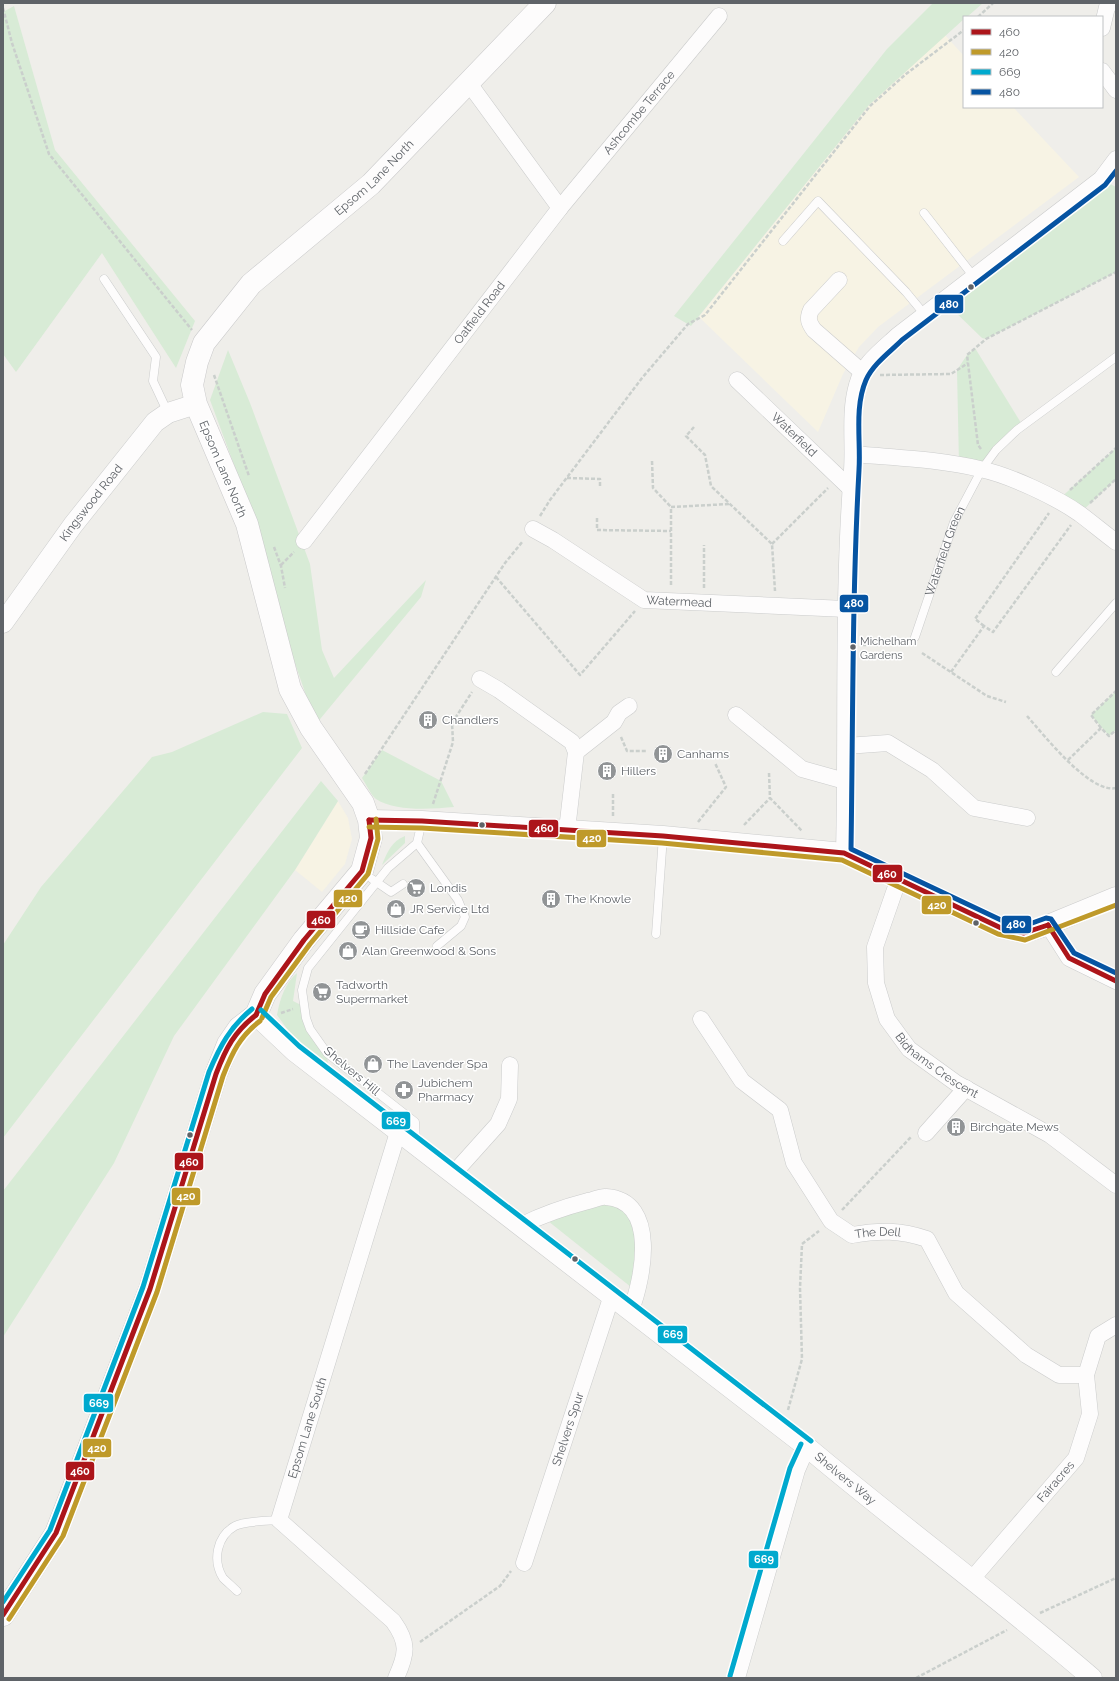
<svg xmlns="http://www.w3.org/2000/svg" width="1119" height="1681" viewBox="0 0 1119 1681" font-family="Raleway,sans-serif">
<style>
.commercial{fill:#f7f3e4}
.green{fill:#d8ebd6}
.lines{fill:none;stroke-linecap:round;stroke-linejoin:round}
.service-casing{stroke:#cbcccc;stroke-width:9}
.minor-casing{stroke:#cbcccc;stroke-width:17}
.tertiary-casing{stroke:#cbcccc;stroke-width:21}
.secondary-casing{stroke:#cacacb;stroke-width:23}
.path{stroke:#cacfcc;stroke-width:2.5;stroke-dasharray:4 2;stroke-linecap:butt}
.service{stroke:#fdfcfc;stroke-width:8}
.minor{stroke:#fdfcfc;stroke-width:16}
.tertiary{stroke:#fdfcfc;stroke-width:20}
.secondary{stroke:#fdfcfc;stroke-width:22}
.bus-1-casing{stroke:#fff;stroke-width:8}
.bus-2-casing{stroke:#fff;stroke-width:8}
.bus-3-casing{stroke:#fff;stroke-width:8}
.bus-4-casing{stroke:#fff;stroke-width:8}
.bus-1{stroke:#ac151a;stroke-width:5}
.bus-2{stroke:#bf9a2a;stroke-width:5}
.bus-3{stroke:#00a9ce;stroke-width:5}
.bus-4{stroke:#0654a2;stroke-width:5}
.bus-dot{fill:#5f6368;stroke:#fff;stroke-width:1.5}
.labels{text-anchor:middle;stroke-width:3;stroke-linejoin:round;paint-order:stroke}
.bus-label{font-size:11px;fill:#5f6368;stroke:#fff;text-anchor:start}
.street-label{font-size:12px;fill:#5f6368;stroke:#fff}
.poi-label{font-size:12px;fill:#5f6368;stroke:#fff;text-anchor:start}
.line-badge{stroke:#fff;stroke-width:1.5}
.badge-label{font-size:11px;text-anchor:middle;font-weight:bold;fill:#fff}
</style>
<rect width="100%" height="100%" fill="#efeeea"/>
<g class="commercial">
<polygon points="945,35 964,56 964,107 1013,107 1079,177 878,327 859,347 843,374 818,432 699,317 869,105"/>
<polygon points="338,801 348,818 352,839 345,864 322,892 295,870"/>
</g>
<g class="green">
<polygon points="933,3 983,3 967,17 964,17 964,19 869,105 691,326 674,316 887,49"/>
<polygon points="14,6 55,150 195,321 176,368 102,253 16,372 3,354 3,12"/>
<polygon points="1101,179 1116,187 1116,272 986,339 982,338 950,307 946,298"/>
<polygon points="975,348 1023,426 982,469 959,465 957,370 967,355"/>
<polygon points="228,350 250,403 310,564 322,650 334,678 426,580 421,597 316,724 282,626 253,516 210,400"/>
<polygon points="1116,448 1116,479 1079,514 1057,501"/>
<polygon points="1116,691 1116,730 1109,736 1091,715"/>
<polygon points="263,712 287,714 302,748 3,1138 3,945 41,887 152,757 172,752"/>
<path d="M382 750 441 781 454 807C432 809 396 812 376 799 371 795 366 784 362 778Z"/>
<polygon points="321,781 338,801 295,870 174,1036 114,1163 3,1337 3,1191"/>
<path d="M405 836V843L382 865C387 852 392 841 405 836Z"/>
<path d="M297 973 293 1001 303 1006 306 1018 327 1053 328 1065 293 1037 277 1015C280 999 285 983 297 973Z"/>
<path d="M603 1202C613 1205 624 1207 630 1216 640 1231 633 1269 631 1287L548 1221Z"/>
</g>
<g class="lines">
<g class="service-casing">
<g id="service">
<polyline points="924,213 974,277"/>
<polyline points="783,241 818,201 906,292 925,315"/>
<polyline points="104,279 156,357 153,381 168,413"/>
<path id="s1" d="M915 637 954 522 982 469 996 450 1017 430 1116 357"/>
<polyline points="1056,672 1116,603"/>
<polyline points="417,843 458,900 465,917 461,926 437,946"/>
<polyline points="372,879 391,892 403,884"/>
<polyline points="656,934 663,836"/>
<polyline points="416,1143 415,1122 327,1053 310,1029 306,1018 302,990 308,968 388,868 417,843 422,821"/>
<path d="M237 1591C233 1587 227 1582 223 1578 212 1560 217 1536 235 1526 244 1521 268 1521 279 1520"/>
</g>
</g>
<g class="minor-casing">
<g id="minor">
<polyline points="1102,28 1107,7 1111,3"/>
<polyline points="1102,71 1116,90"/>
<path id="s2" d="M560 208 719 16"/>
<path d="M839 280 811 310C807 319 809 323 814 330L862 372"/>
<path id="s3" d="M737 380 851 489"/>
<path d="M854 454C896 458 939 459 980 469 1009 475 1056 497 1080 514 1092 523 1104 533 1116 542"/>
<path id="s4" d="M533 529 553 540 644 600 846 609"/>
<path id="s5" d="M304 541 560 208 468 82"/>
<polyline points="480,679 499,690 572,742 576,752 567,830"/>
<polyline points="736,715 802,769 845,781"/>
<polyline points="846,746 888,743 932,770 974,808 1027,818"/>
<polyline points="576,752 614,722 619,713 629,706"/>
<path d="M844 853C847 725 842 597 852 470 854 442 849 412 857 385 862 364 883 349 898 335L1101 179 1116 159"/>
<path id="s6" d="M899 878 875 947 876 983 887 1019 909 1049 956 1083 1050 1135 1116 1185"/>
<polyline points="1048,925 1069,958 1116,981"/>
<path id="s7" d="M701 1019 742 1081 780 1110 794 1163 831 1221 852 1235C880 1230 900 1230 927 1239L956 1293 1026 1355 1059 1375H1086"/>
<polyline points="926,1133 966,1088"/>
<polyline points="454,1173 498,1124 509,1099 510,1065"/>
<path d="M522 1225C544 1214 565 1207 588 1201 594 1200 601 1196 606 1197 659 1200 643 1279 631 1310"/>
<path id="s8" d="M524 1563 612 1295"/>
<path id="s9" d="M971 1580 1076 1458 1090 1414 1086 1375 1098 1336 1116 1325"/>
<path id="s10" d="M396 1678C407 1654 409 1643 393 1621L279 1520 398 1132"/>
<polyline points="737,1678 797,1470 807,1447"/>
</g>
</g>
<g class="tertiary-casing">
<g id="tertiary">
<path id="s11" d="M3 623 73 525 155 422 168 413 196 404"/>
<polyline points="369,820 422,821 663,836 844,853 1001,928 1024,933 1048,925 1116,897"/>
<path id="s12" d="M256 1015 294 1051 807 1447C901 1526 999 1598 1092 1678"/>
</g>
</g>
<g class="secondary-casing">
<g id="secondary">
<path id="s13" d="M3 1615 56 1533 150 1289 216 1074 228 1044 239 1028 256 1015 265 994 304 940 362 871 371 838 369 820 363 803 311 728 290 689 247 524 196 404 192 385 197 362 204 343 251 284 371 184 545 3"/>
</g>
</g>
<g class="path">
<polyline points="3,8 12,43 49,154 192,330"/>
<polyline points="978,17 993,3"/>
<polyline points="214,375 249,476"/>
<polyline points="880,375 951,374 968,363"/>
<polyline points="694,427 686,436 705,455 711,486 772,544 775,591"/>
<polyline points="981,449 978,445 967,355 986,339 1116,272"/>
<polyline points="652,461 653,488 671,507"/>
<polyline points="567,478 600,479 600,488"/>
<polyline points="1070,490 1116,448"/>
<polyline points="1090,503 1116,479"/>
<polyline points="540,516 550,500 642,378 688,324 705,315 870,106 906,74 964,30"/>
<polyline points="597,518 597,530 671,531"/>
<polyline points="772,544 828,488"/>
<polyline points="274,547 281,566 285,588"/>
<polyline points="281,565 294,552"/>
<polyline points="496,577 580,675 635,611"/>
<polyline points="671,585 671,507 730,504"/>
<polyline points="704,588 704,545"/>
<polyline points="984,626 975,619 1049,513"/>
<polyline points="862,645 881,645"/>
<polyline points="922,653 987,696 1006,702"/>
<polyline points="951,672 984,626 993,632 1071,525"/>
<path d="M1027 716C1044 735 1090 794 1116 788"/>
<polyline points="1101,728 1091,715 1116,691"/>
<polyline points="621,737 627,751 646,751"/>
<polyline points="1068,760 1101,728 1109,736 1116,730"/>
<polyline points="769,773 770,798 802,831"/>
<polyline points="365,774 505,563 523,541"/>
<polyline points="613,794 613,816"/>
<polyline points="433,804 453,742 452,723 472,692"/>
<polyline points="698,822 726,787 715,763"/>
<polyline points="744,825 770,798"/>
<polyline points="281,1013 293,1009"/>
<polyline points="842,1210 911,1137"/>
<polyline points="788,1410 802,1359 800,1288 802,1244 819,1231"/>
<polyline points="1040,1613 1116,1578"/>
<polyline points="420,1642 500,1586 511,1571"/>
<polyline points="916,1678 1007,1630"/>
</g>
<use href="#service" class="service"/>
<use href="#minor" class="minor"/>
<use href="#tertiary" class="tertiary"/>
<use href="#secondary" class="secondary"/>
<g class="bus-1-casing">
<g id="bus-1">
<polyline points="369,820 422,821 663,836 844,853 1001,928 1024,933 1048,925"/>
<polyline points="1048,925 1069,958 1116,981"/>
<polyline points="256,1015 265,994 304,940 362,871 371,838 369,820"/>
<path d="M3 1615 56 1533 150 1289 216 1074C226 1048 234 1032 256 1015"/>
</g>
</g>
<g class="bus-2-casing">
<g id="bus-2">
<polyline points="369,827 422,828 662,843 842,860 998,934 1025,940 1116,905"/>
<polyline points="262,1018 271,997 310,944 368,874 378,839 376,819"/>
<path d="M9 1619 63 1536 157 1292 223 1076C232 1053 240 1036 260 1021"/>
</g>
</g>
<g class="bus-3-casing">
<g id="bus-3">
<polyline points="261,1010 299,1046 811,1441"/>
<path d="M3 1602 50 1530 143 1287 209 1072C220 1046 230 1027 252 1009"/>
<polyline points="730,1676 790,1468 801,1444"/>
</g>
</g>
<g class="bus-4-casing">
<path id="bus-4" d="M1116 171 1105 185 902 340C890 352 873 364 866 380 854 408 861 441 859 470 852 596 853 722 851 849L1003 921 1024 926 1046 918 1051 919 1074 953 1116 973"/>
</g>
<use href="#bus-1" class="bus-1"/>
<use href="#bus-2" class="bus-2"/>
<use href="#bus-3" class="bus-3"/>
<use href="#bus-4" class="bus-4"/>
</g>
<defs>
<g id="building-disc" transform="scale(1)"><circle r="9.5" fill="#919496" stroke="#fff"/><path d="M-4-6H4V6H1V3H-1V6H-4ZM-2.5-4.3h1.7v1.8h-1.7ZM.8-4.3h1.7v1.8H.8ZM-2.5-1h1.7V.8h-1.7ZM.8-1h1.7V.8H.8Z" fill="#fff"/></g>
<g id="supermarket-disc" transform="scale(1)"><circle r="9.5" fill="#919496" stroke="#fff"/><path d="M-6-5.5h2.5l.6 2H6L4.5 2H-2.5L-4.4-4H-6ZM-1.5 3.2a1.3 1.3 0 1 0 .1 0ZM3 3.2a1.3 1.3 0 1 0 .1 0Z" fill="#fff"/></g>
<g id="shop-disc" transform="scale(1)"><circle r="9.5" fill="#919496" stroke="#fff"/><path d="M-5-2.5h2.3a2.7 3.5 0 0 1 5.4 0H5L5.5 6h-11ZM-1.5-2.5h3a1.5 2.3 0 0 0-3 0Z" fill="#fff"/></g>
<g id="cafe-disc" transform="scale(1)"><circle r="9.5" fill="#919496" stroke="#fff"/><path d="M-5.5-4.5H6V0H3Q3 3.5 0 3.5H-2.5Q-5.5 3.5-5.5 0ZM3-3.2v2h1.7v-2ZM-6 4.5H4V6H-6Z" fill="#fff"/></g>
<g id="pharmacy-disc" transform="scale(1)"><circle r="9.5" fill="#919496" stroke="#fff"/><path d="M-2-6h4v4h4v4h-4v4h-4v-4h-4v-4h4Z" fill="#fff"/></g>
</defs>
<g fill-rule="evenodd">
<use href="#building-disc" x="428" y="720"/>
<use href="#building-disc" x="663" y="754"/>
<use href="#building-disc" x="607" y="771"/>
<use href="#supermarket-disc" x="416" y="888"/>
<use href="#building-disc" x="551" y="899"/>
<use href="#shop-disc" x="396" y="909"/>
<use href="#cafe-disc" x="361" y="930"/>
<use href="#shop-disc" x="348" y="951"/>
<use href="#supermarket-disc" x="322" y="992"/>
<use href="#shop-disc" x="373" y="1064"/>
<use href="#pharmacy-disc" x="404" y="1090"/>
<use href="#building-disc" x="956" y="1127"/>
</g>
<g class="bus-dot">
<circle cx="971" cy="287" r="3.5"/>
<circle cx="853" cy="647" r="3.5"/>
<circle cx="482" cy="825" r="3.5"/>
<circle cx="976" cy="923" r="3.5"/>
<circle cx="190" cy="1135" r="3.5"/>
<circle cx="575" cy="1259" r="3.5"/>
</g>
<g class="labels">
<g class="bus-label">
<text x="860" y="645">Michelham<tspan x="860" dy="14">Gardens</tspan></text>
</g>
<g class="street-label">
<text dy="4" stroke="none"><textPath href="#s2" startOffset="124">Ashcombe Terrace</textPath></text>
<text dy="4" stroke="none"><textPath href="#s13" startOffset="1645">Epsom Lane North</textPath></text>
<text dy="4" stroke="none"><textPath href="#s5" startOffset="288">Oatfield Road</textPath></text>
<text dy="4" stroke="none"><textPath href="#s3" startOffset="79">Waterfield</textPath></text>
<text transform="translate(223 469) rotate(67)" y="4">Epsom Lane North</text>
<text dy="4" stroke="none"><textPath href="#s11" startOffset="149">Kingswood Road</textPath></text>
<text dy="4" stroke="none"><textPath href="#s1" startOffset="91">Waterfield Green</textPath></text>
<text dy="4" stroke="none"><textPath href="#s4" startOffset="167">Watermead</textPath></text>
<text dy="4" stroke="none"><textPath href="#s6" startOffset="216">Bidhams Crescent</textPath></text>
<text transform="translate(352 1071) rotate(40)" y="4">Shelvers Hill</text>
<text dy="4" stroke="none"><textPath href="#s7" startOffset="297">The Dell</textPath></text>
<text dy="4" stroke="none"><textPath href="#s10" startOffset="310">Epsom Lane South</textPath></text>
<text dy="4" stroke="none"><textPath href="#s8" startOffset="141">Shelvers Spur</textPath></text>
<text dy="4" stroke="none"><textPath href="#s12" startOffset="750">Shelvers Way</textPath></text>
<text dy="4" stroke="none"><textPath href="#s9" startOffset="130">Fairacres</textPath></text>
</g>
<g class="poi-label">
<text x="442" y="724">Chandlers</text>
<text x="677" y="758">Canhams</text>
<text x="621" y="775">Hillers</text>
<text x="430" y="892">Londis</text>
<text x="565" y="903">The Knowle</text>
<text x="410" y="913">JR Service Ltd</text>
<text x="375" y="934">Hillside Cafe</text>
<text x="362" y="955">Alan Greenwood &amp; Sons</text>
<text x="336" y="989">Tadworth<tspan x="336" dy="14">Supermarket</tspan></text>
<text x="387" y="1068">The Lavender Spa</text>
<text x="418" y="1087">Jubichem<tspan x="418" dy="14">Pharmacy</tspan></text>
<text x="970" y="1131">Birchgate Mews</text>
</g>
</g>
<g class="line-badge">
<rect x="934" y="294" width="30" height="20" rx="4" fill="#0654a2"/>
<rect x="839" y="594" width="30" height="19" rx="4" fill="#0654a2"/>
<rect x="528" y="819" width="31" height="19" rx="4" fill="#ac151a"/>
<rect x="576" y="829" width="31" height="19" rx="4" fill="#bf9a2a"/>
<rect x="872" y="864" width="31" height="19" rx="4" fill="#ac151a"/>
<rect x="333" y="889" width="30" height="19" rx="4" fill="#bf9a2a"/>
<rect x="921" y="895" width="31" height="20" rx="4" fill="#bf9a2a"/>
<rect x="306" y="910" width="30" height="19" rx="4" fill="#ac151a"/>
<rect x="1001" y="915" width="31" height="19" rx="4" fill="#0654a2"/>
<rect x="381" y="1111" width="30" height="19" rx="4" fill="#00a9ce"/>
<rect x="174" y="1152" width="30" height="19" rx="4" fill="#ac151a"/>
<rect x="171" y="1187" width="30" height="19" rx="4" fill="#bf9a2a"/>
<rect x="657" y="1325" width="31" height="19" rx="4" fill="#00a9ce"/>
<rect x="83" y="1393" width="31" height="20" rx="4" fill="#00a9ce"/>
<rect x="82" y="1438" width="30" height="20" rx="4" fill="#bf9a2a"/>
<rect x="65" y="1461" width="30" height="20" rx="4" fill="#ac151a"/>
<rect x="748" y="1550" width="31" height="19" rx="4" fill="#00a9ce"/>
</g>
<g class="badge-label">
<text x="949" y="308">480</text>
<text x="854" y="607">480</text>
<text x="544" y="832">460</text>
<text x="592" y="842">420</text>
<text x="887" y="878">460</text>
<text x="348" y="902">420</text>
<text x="937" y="909">420</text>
<text x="321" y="924">460</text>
<text x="1016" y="928">480</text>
<text x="396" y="1125">669</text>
<text x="189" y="1166">460</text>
<text x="186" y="1200">420</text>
<text x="673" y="1338">669</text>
<text x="99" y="1407">669</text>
<text x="97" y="1452">420</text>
<text x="80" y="1475">460</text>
<text x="764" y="1563">669</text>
</g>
<rect width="1119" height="1681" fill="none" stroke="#5f6368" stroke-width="8"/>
<rect x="963" y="16" width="140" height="92" fill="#ffffff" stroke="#bfc1c3"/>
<rect x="971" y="29" width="20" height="6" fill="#ac151a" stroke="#bfc1c3"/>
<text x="999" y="36" font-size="12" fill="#5f6368">460</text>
<rect x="971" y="49" width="20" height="6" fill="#bf9a2a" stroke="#bfc1c3"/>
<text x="999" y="56" font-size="12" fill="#5f6368">420</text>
<rect x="971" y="69" width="20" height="6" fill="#00a9ce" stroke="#bfc1c3"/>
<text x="999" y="76" font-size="12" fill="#5f6368">669</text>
<rect x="971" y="89" width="20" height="6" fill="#0654a2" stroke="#bfc1c3"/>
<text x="999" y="96" font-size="12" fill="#5f6368">480</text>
</svg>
